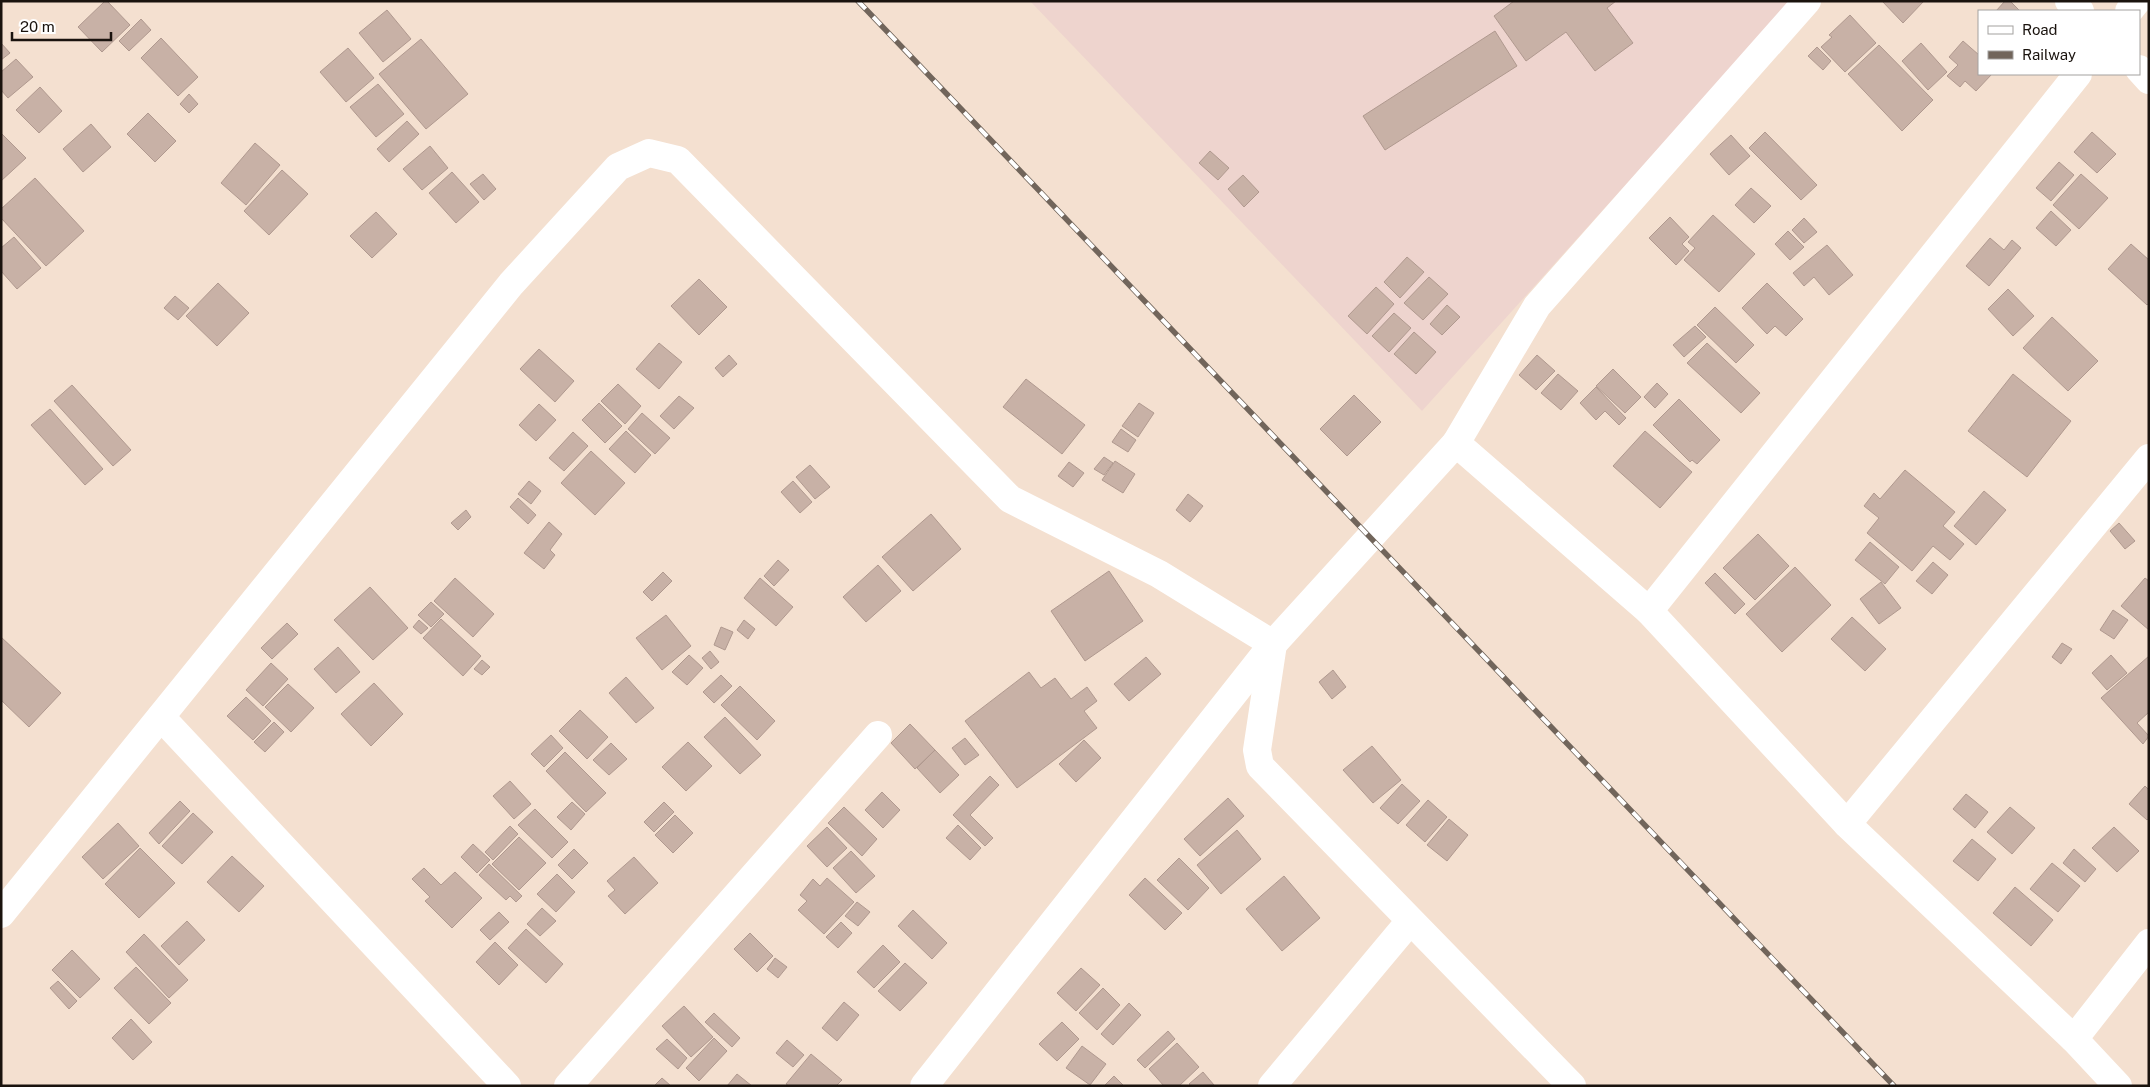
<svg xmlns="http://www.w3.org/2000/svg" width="2150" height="1087" viewBox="0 0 2150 1087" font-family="'Public Sans',sans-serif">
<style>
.industrial{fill:#eed4ce}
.building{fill:#c8b1a6;stroke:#b0998f}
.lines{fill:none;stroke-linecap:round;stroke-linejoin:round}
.minor{stroke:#fff;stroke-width:28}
.rail-casing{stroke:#71655b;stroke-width:5.5}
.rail{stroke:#fff;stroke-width:4;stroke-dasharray:11;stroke-linecap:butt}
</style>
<rect width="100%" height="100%" fill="#f4e0d0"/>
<polygon class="industrial" points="1030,1 1791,1 1422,411"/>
<g class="building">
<polygon points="105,1 107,1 130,25 102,52 78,27"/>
<polygon points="1514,1 1616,1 1607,8 1633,43 1595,71 1566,32 1526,61 1494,16"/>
<polygon points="1882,1 1924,1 1903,23"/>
<polygon points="2005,1 2010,1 2020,11 1996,11"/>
<polygon points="387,10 411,39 383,62 359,33"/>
<polygon points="1850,15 1876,43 1845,72 1821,47 1832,37 1829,35"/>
<polygon points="141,19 151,30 129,51 119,41"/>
<polygon points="1495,31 1517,66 1385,150 1363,116"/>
<polygon points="161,38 198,77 178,96 141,58"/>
<polygon points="421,39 468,94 426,129 379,74"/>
<polygon points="1963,41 1979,55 1979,74 1992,74 1976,91 1965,81 1960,87 1947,76 1958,65 1949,57"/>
<polygon points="1,43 10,53 1,60"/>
<polygon points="1921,43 1947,72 1928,90 1902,61"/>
<polygon points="1879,45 1933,100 1902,131 1848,74"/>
<polygon points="1817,47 1831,61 1823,70 1808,56"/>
<polygon points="348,48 374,78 346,102 320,72"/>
<polygon points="16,59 33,77 8,98 1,90 1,72"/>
<polygon points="378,84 404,114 376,137 350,107"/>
<polygon points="40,87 62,111 39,133 16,110"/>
<polygon points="189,94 198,104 189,113 180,104"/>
<polygon points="148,113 176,141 155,162 127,134"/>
<polygon points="407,121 419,134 389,162 377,149"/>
<polygon points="91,124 111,147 83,172 63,149"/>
<polygon points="1765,132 1817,185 1801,200 1749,148"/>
<polygon points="2092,132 2116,154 2097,173 2074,152"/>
<polygon points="1,133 26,158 1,181"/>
<polygon points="1731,135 1750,156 1729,175 1710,154"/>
<polygon points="255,143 280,165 246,205 221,183"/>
<polygon points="430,146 448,168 422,190 403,169"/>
<polygon points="1210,151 1229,168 1218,180 1199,163"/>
<polygon points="2059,162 2074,175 2051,201 2036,188"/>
<polygon points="282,170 308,194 269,235 244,211"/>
<polygon points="452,172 479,202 456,223 429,193"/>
<polygon points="483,174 496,189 484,200 470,184"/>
<polygon points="2081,174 2108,198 2079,229 2053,205"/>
<polygon points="1243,175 1259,192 1244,207 1228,189"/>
<polygon points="35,178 84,231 46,266 1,218 1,209"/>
<polygon points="1751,188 1771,206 1754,223 1735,205"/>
<polygon points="2051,211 2071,230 2056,246 2036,228"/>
<polygon points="376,212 397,234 372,258 350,236"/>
<polygon points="1713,215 1755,254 1719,292 1684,260 1695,248 1688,242"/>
<polygon points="1670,217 1689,237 1682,244 1689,251 1676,265 1649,238"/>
<polygon points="1804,218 1817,232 1804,243 1792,230"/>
<polygon points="1788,231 1804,247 1790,260 1775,244"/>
<polygon points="14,237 41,268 17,289 1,271 1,248"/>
<polygon points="1990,238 2004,250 2012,240 2021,248 1989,286 1966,266"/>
<polygon points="2131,244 2149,260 2149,303 2147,305 2108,269"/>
<polygon points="1827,245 1853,275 1829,295 1814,277 1804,286 1793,273"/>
<polygon points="1407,257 1424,272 1400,298 1384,282"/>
<polygon points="1429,277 1448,294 1423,320 1404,303"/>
<polygon points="699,279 727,307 699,335 671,306"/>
<polygon points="218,283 249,313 217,346 186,316"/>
<polygon points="1767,283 1803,319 1786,336 1775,326 1767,334 1742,308"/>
<polygon points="1376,287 1394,304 1367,334 1348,316"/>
<polygon points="2008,289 2034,316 2013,336 1988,309"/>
<polygon points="175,296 189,308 178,320 164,308"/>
<polygon points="1447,305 1460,317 1442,335 1430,324"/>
<polygon points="1715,307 1754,345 1736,363 1697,325"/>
<polygon points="1394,313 1411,328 1389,352 1372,336"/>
<polygon points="2052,317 2098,361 2068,391 2023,348"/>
<polygon points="1695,326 1706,337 1684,357 1673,345"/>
<polygon points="1414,332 1436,352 1416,374 1394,354"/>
<polygon points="659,343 682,362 659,389 636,369"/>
<polygon points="1707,343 1760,393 1741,413 1687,363"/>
<polygon points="539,349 574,381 555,402 520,369"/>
<polygon points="729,355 737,364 723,377 715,368"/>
<polygon points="1537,355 1555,371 1536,390 1519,375"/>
<polygon points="1613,369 1641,397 1625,413 1596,386"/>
<polygon points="1558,374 1578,391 1561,410 1541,393"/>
<polygon points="2013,374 2071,421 2027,477 1968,431"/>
<polygon points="1026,379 1085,425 1062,454 1003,407"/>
<polygon points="1657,383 1668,394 1655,408 1644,397"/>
<polygon points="618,384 641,406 625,424 601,401"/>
<polygon points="72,385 131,450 113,466 54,401"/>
<polygon points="1596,387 1626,418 1619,425 1605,411 1596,420 1580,403"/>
<polygon points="1354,395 1381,422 1347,456 1320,429"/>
<polygon points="679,396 694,408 674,429 660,416"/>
<polygon points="1679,399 1720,440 1697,464 1692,460 1690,462 1653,425"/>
<polygon points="599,403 622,426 605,443 582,420"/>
<polygon points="1139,403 1154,413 1138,437 1122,426"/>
<polygon points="539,404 556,420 536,441 519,425"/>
<polygon points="50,409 103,469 85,485 31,425"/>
<polygon points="642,413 670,438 655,454 628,429"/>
<polygon points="1121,429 1136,440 1128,452 1112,442"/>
<polygon points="626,431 651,455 635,473 609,449"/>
<polygon points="1645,431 1692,472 1660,508 1613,466"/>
<polygon points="573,432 588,446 564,471 549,458"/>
<polygon points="591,451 625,483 595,515 561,483"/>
<polygon points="1104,457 1113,463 1104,475 1094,469"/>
<polygon points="1115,461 1135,474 1123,493 1102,480"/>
<polygon points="1069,462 1084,473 1073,487 1058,476"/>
<polygon points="810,465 830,487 815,499 796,477"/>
<polygon points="1905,470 1955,512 1943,526 1964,544 1950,560 1933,546 1912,571 1867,533 1879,518 1864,506 1874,493 1880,499"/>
<polygon points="529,481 541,491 531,504 518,494"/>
<polygon points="793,481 812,502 800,513 781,492"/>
<polygon points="1984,491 2006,510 1976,545 1954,526"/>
<polygon points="1188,494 1203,506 1190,522 1176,510"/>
<polygon points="518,498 536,515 528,524 510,507"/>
<polygon points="466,510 471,517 458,530 451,523"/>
<polygon points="931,514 961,549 913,591 882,557"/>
<polygon points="549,522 562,534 550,550 555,555 544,569 524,553"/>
<polygon points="2119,523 2135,541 2125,549 2110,531"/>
<polygon points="1758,534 1789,566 1755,600 1723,568"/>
<polygon points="1870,542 1899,567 1885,584 1855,560"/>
<polygon points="778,560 789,570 774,586 764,576"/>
<polygon points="1933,562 1948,575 1932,594 1916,581"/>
<polygon points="878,565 901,591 866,622 843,597"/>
<polygon points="1795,567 1831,605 1782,652 1746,614"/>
<polygon points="1109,571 1143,621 1085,661 1051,611"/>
<polygon points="663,572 672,581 652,601 643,592"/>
<polygon points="1715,573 1745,604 1735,614 1705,583"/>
<polygon points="455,578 494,614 473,637 434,601"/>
<polygon points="760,578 793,607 776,626 744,598"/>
<polygon points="2145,578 2149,581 2149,630 2121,606"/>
<polygon points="1881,582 1901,608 1879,624 1860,599"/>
<polygon points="370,587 408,628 373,660 334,620"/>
<polygon points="431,602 444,614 431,627 418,615"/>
<polygon points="2113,610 2128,620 2114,639 2100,630"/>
<polygon points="666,615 691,646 662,670 636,638"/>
<polygon points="1852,617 1886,649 1865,671 1831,639"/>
<polygon points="441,619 481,656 463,676 423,638"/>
<polygon points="419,620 428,628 421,634 413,627"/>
<polygon points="744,620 755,629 748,639 737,630"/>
<polygon points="287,623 298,634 272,659 261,648"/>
<polygon points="721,627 733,632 725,650 714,645"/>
<polygon points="1,637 61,693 29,727 1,700"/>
<polygon points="2062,643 2072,649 2061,664 2052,657"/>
<polygon points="338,647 360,672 336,693 314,669"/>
<polygon points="710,651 719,662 711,669 702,658"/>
<polygon points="689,655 703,668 687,685 672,672"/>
<polygon points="2111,655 2127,673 2107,690 2092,673"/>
<polygon points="2149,656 2149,712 2137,723 2149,736 2143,744 2101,698"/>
<polygon points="1146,657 1161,674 1129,701 1114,684"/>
<polygon points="482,660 490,667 482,675 474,669"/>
<polygon points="271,663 288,679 263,706 246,690"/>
<polygon points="1333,670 1346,687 1332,699 1319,682"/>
<polygon points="1029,672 1041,688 1055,678 1071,699 1087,687 1097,701 1084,711 1097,728 1017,788 965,721"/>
<polygon points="721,675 732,686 714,703 703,692"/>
<polygon points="626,677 654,708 636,723 609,693"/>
<polygon points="374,683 403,714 371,746 341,714"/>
<polygon points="288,684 314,708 291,732 265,707"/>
<polygon points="740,686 775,721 757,740 721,705"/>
<polygon points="246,697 271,721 253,740 227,716"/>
<polygon points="580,710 608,737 587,759 559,731"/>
<polygon points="725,717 761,755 740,774 704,737"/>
<polygon points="274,722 284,732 265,752 254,742"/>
<polygon points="910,724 935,750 915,769 891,743"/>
<polygon points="551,735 563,748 544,767 531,754"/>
<polygon points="965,738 979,755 965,765 952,748"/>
<polygon points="1084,740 1101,758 1076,782 1059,764"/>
<polygon points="688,742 712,766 686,791 662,767"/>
<polygon points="611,743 627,759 609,775 593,760"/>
<polygon points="1372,746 1401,780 1373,803 1343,770"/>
<polygon points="935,750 959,775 940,793 917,768"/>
<polygon points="565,752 606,793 586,812 546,771"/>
<polygon points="990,776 999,785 970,815 993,838 985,846 953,815"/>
<polygon points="510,781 531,804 514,819 493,796"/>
<polygon points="1402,784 1420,801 1398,824 1380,808"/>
<polygon points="2145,786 2149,790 2149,818 2147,820 2129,804"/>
<polygon points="882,792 900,810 883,828 865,810"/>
<polygon points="1966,794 1988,812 1975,828 1953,809"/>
<polygon points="1228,798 1244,816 1200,856 1184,839"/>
<polygon points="1428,800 1447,817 1425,842 1406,825"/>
<polygon points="180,801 190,811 159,844 149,833"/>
<polygon points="572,802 585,814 571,830 557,817"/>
<polygon points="664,802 674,812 654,832 644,822"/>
<polygon points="844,807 877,839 862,856 828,823"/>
<polygon points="2010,807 2035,828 2012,854 1987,832"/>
<polygon points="535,809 568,842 552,858 518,825"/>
<polygon points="193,813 213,832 182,864 162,846"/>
<polygon points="675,815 693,833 673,853 655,835"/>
<polygon points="1449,819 1468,835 1447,861 1427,845"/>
<polygon points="118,823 139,846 103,879 82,857"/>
<polygon points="958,825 981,848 970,860 946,838"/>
<polygon points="510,826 518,834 493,860 485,852"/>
<polygon points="827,827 847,848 827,867 807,846"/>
<polygon points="2114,827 2139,851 2117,872 2092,848"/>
<polygon points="1237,830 1261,859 1221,894 1197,865"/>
<polygon points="519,837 546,863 519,890 492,864"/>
<polygon points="1972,839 1996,859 1978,881 1953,861"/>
<polygon points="473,844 490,860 477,873 461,857"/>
<polygon points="140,848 175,883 139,918 105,884"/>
<polygon points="574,849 588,863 572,879 558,865"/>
<polygon points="2074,849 2096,869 2085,882 2063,863"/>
<polygon points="851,851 875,876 856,893 833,868"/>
<polygon points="232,856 264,886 239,912 207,882"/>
<polygon points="634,857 658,883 625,914 608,896 615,890 607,881"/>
<polygon points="1179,858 1209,888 1188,910 1157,880"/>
<polygon points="2052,863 2080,886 2058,912 2030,889"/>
<polygon points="489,864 522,896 516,902 510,896 506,900 479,875"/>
<polygon points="424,868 441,885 455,872 482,898 452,928 425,901 430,897 412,879"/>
<polygon points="557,874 575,892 556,912 537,894"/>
<polygon points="1284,876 1320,918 1282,951 1246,909"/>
<polygon points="827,878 854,902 824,934 798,910 807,901 800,895 813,879 820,886"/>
<polygon points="1145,878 1182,913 1165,930 1129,895"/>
<polygon points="2015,887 2053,920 2031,946 1993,913"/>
<polygon points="857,902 870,912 858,926 845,916"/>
<polygon points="542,908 556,921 540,936 527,924"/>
<polygon points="913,910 947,943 932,959 898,926"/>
<polygon points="499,912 509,922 490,940 480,930"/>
<polygon points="187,921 205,940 179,965 161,946"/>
<polygon points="841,922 852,933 838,948 826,937"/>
<polygon points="526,929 563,964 546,983 508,948"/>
<polygon points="750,933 773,956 757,972 734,949"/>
<polygon points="144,934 188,980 169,998 126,952"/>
<polygon points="495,942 518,965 499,985 476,962"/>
<polygon points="883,945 900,962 874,988 857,972"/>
<polygon points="72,950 100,979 80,998 52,970"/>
<polygon points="775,958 787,967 778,978 767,969"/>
<polygon points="905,963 927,983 900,1011 878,991"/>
<polygon points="136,967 171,1003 149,1024 114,988"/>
<polygon points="1081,968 1100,985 1076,1011 1057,993"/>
<polygon points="58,981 77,1001 69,1009 50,988"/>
<polygon points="1103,988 1120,1005 1097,1030 1079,1013"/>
<polygon points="844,1002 859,1015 837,1041 822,1028"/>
<polygon points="1129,1003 1141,1015 1113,1045 1101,1034"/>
<polygon points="684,1006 713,1037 691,1057 662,1026"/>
<polygon points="714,1013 740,1038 732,1047 705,1022"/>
<polygon points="131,1019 152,1042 133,1060 112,1038"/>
<polygon points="1062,1022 1079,1039 1057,1061 1039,1044"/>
<polygon points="1168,1031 1175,1039 1145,1068 1137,1060"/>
<polygon points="714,1038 727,1051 699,1081 686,1068"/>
<polygon points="667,1039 687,1058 678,1069 656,1049"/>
<polygon points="787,1040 804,1055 793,1067 776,1053"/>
<polygon points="1177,1043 1199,1067 1179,1086 1164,1086 1149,1069"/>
<polygon points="1082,1046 1106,1064 1090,1085 1066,1068"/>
<polygon points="811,1054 842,1080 836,1086 789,1086 786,1084"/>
<polygon points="1203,1072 1214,1085 1191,1086 1189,1084"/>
<polygon points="737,1074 752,1086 727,1086"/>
<polygon points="1114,1076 1124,1086 1104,1086"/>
<polygon points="662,1078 671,1086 654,1086"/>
</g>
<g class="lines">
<g class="minor">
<polyline points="2069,1 2080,11"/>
<polyline points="2129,11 2137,1"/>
<polyline points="2139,69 2149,80"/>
<polyline points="1456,443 1537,306 1807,1"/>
<polyline points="1649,611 2078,74"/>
<polyline points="161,717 507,1086"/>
<polyline points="1847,824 2149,458"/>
<polyline points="1,914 511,284 618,167 649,153 678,160 1010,499 1159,574 1273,644 1257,750 1260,766 1572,1086"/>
<polyline points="2074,1039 2149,943"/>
<polyline points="568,1086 878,735"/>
<polyline points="924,1086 1273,644 1456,443 1649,611 1847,824 2074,1039 2118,1086"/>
<polyline points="1272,1086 1410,921"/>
</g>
<g class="rail-casing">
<polyline id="rail" points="858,1 1894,1086"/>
</g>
<use href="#rail" class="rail"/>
</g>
<rect width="2150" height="1087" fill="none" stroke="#1a130e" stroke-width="5"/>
<rect x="1978" y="10" width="162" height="65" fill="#ffffff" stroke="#a3a19f"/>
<rect x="1988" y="26" width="25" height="8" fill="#ffffff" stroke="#a3a19f"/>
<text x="2022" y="35" font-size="15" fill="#1a130e">Road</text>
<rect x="1988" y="51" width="25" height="8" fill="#71655b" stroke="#a3a19f"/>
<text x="2022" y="60" font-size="15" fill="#1a130e">Railway</text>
<path d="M12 32v8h99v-8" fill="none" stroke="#1a130e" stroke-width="2.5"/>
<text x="20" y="32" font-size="15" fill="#1a130e" stroke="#ffffff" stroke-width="4" paint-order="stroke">20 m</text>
</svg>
